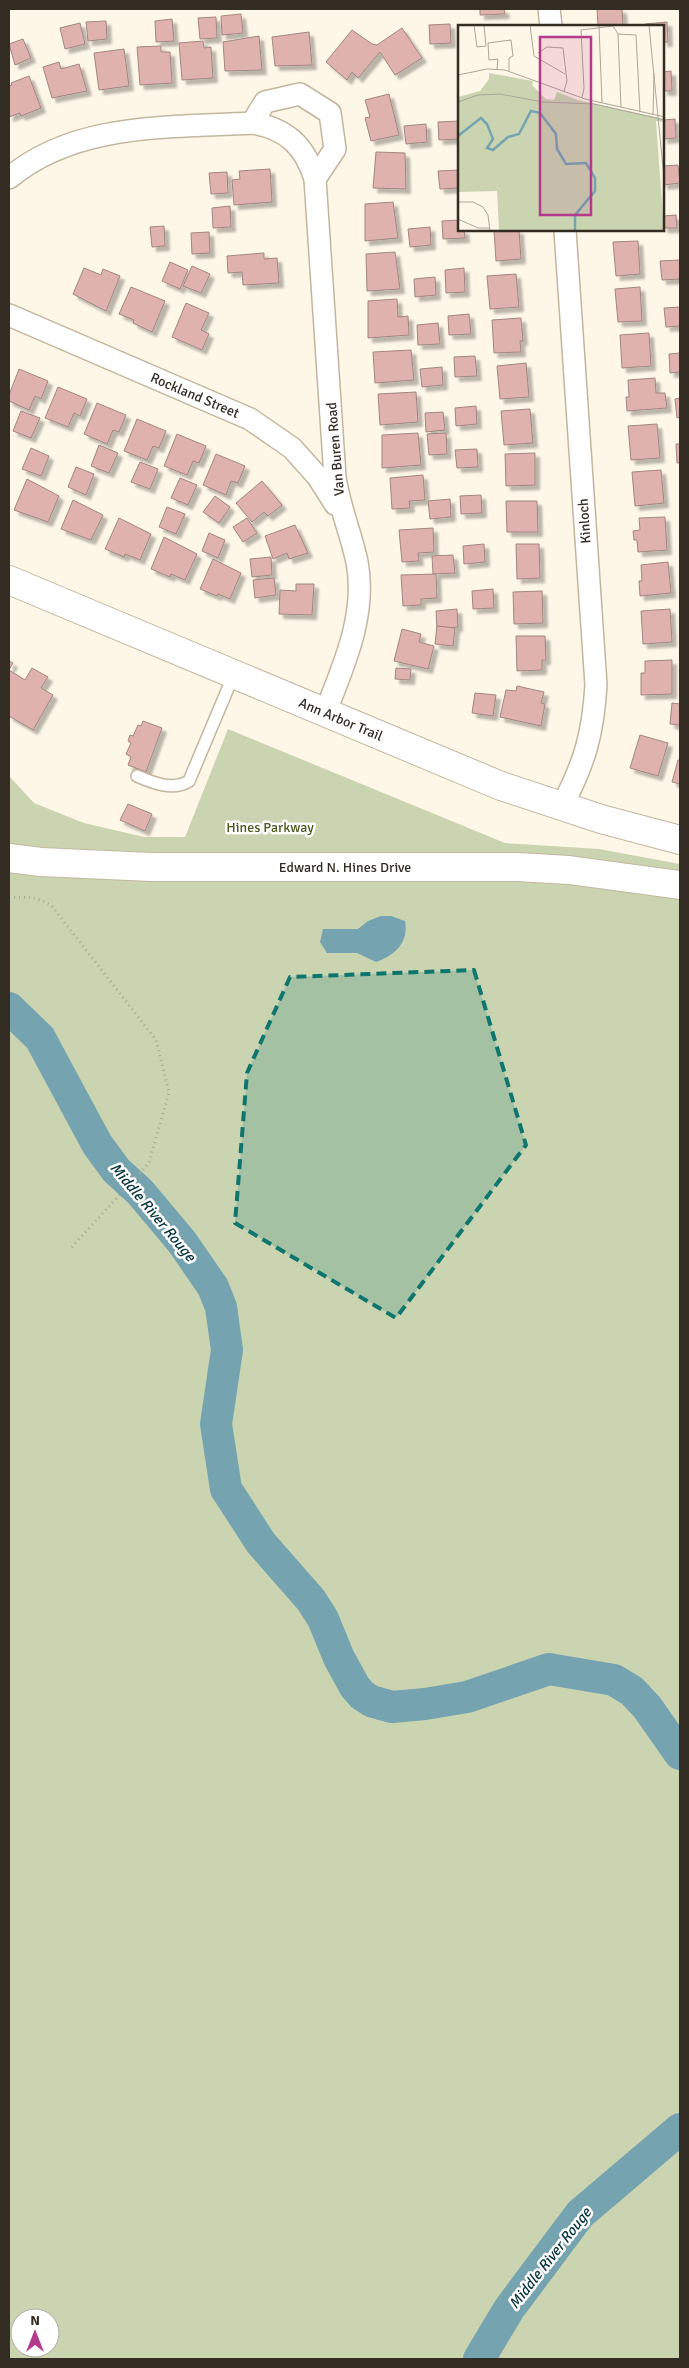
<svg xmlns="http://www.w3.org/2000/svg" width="689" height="2368" viewBox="0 0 689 2368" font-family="Signika,sans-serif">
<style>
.green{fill:#cbd4b1;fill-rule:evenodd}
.water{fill:#75a4b0}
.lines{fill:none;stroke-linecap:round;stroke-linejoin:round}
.river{stroke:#75a4b0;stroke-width:32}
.building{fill:#dfb2ad;stroke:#a28582;filter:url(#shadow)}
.lane-casing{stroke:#c4b69e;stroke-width:14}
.street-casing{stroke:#c4b69e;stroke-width:24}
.secondary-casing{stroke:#c4b69e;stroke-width:30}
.path{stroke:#aba497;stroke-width:3;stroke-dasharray:1 4;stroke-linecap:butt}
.lane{stroke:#fff;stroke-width:11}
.street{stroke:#fff;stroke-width:21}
.secondary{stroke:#fff;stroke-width:28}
.marked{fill:#0f766e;fill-opacity:0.2;stroke:#0f766e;stroke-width:4;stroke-dasharray:10 6;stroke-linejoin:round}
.labels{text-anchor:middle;stroke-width:5;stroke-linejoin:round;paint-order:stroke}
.street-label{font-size:14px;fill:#322c23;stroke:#fff}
.park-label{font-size:14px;fill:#4c581d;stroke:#fff}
.water-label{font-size:15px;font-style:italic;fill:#04333d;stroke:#fff}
.inset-river{fill:none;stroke:#75a4b0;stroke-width:2.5}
.inset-road{fill:none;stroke:#aca599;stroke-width:1}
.view{fill:#b43a8d;fill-opacity:0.15;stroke:#b43a8d;stroke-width:2.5}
.inset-edge{fill:none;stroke:#322c23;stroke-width:2.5}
</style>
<defs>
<filter id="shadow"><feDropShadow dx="4.5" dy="4.5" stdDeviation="1" flood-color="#0004"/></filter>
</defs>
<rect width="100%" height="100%" fill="#fef6e7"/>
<path class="green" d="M228 729 505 843 599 849 680 864V2359H9V776L34 803 84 823 144 837H185ZM20 2318H50V2348H20Z"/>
<path class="water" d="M381 916H391L405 921C409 943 395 955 376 962L357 953H327L320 942 323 929H358L368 921Z"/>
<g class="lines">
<g class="river">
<polyline points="9,1008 40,1038 97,1144 116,1170 140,1192 182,1242 213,1287 221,1307 227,1350 216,1424 226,1489 261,1543 311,1600 323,1619 339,1658 355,1687 362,1695 371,1701 392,1707 425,1704 467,1697 549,1669 614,1680 632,1691 647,1707 680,1754"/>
<polyline points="479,2359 509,2309 580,2214 680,2129"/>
</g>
</g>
<g class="building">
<polygon points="480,9 504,9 505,14 480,15"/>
<polygon points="597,9 622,9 623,26 598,26"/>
<polygon points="241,14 243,33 222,35 221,16"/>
<polygon points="216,17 217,38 200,39 198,18"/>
<polygon points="172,19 174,41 156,42 155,21"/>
<polygon points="106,21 107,39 88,41 86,22"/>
<polygon points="667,22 668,42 663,42 663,26 646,26 645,24"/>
<polygon points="80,23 85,44 65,49 60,28"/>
<polygon points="450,24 451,43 430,44 429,25"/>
<polygon points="402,28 422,58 395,75 380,52 358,78 352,72 347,80 326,62 352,30 372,44 377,45"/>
<polygon points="309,32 312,65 275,66 272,37"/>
<polygon points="259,36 262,70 225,71 223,42"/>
<polygon points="23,39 31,58 15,65 9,44"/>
<polygon points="203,41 204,48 211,47 213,78 182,80 179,43"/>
<polygon points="161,46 161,52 170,52 172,83 140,85 137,47"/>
<polygon points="124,49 129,86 99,90 94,53"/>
<polygon points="59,62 61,69 79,64 87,91 52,98 43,67"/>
<polygon points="671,71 672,91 663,91 663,72"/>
<polygon points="29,76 41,108 21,116 20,113 9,117 9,86 12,85 11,83"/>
<polygon points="389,94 399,135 371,141 365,118 370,117 365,100"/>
<polygon points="675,119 676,138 663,139 663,120"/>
<polygon points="459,121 459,139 439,140 438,122"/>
<polygon points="426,124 427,142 406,144 404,126"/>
<polygon points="376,152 405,153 406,189 373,188"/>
<polygon points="678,165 680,183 663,185 663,166"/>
<polygon points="270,169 272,202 234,205 232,180 240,179 239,171"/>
<polygon points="459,170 459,188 440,189 438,171"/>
<polygon points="227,172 228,193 211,194 209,173"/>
<polygon points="393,202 398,238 365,241 365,204"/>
<polygon points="230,206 231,227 213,228 212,208"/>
<polygon points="676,215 677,228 663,228 663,216"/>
<polygon points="459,220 459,230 464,230 465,238 443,239 442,221"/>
<polygon points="164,226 165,246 152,247 150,227"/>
<polygon points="430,227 431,245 410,247 408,229"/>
<polygon points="494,230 519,230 521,259 496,261"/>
<polygon points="209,232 210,253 192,254 191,233"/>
<polygon points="638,241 640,274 616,276 613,242"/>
<polygon points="395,252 400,289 367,291 366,254"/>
<polygon points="264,253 264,259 277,258 279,283 243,285 242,272 228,273 227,256"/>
<polygon points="680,260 680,279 662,280 660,261"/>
<polygon points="170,262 188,270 180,289 162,281"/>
<polygon points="192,266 210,274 201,293 183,286"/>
<polygon points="84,268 101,275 103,269 120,276 106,311 73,294"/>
<polygon points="464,268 465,292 446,293 445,270"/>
<polygon points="516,274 519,307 490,309 487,276"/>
<polygon points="435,277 436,295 415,297 414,279"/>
<polygon points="131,287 165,301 152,332 133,323 134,320 119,314"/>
<polygon points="640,287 642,321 618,322 615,289"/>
<polygon points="397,299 398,317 408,316 409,335 368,338 368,301"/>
<polygon points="186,303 209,313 201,330 209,334 202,350 172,337"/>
<polygon points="680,307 680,326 666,327 664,308"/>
<polygon points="469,314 471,334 449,335 448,316"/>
<polygon points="521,318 523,341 520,341 521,352 494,353 492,320"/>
<polygon points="438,323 440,344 418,345 417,325"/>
<polygon points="649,333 651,366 622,368 620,335"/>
<polygon points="411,350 414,380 375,383 373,352"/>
<polygon points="680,353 680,372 670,373 669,354"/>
<polygon points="475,356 477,376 455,377 454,357"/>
<polygon points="526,363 529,397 500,399 497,366"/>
<polygon points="442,367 443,385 422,387 420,369"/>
<polygon points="19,369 48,381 41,399 35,396 29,410 9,401 9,395"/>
<polygon points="655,378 656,393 665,393 667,408 627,411 626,397 629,397 628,380"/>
<polygon points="58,387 87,399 80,416 74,413 68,427 45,418"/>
<polygon points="416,392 418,422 380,425 378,394"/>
<polygon points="680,398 680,417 677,418 675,399"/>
<polygon points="97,403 126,415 119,432 113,430 107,444 84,434"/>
<polygon points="476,406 477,424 456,426 455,408"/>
<polygon points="530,409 533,443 504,445 501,411"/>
<polygon points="21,411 40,418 31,438 13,431"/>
<polygon points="443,412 445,430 426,432 425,413"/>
<polygon points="137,419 166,431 159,448 153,446 147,460 124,451"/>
<polygon points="657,424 660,458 631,460 628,426"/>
<polygon points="418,433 421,465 382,468 382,435"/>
<polygon points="446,433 447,454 429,455 427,434"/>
<polygon points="177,434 206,446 199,463 193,461 187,475 164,466"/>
<polygon points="676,444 680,444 680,463 677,463"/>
<polygon points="99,445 118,453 109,473 91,466"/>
<polygon points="31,448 49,456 41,476 22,469"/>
<polygon points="477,449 478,467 457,468 455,450"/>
<polygon points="535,453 535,485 506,486 505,454"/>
<polygon points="216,454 245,466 238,483 231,481 226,495 203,485"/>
<polygon points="140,462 158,469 150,489 131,482"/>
<polygon points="76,467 94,474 86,495 68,487"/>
<polygon points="661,470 664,503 635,506 632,472"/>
<polygon points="423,475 425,500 409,501 410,508 392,509 390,478"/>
<polygon points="180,478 197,485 188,505 171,498"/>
<polygon points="27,479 59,496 48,522 14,510"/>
<polygon points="262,481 282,505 268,516 264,512 252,522 236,503"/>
<polygon points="481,495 482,513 461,514 460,496"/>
<polygon points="215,496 230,507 219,523 203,512"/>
<polygon points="450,499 451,517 430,519 428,501"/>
<polygon points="73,500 103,515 91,540 61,529"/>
<polygon points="506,501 537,501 538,532 507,532"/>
<polygon points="167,507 185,514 176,534 159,527"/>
<polygon points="665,517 667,550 638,552 637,540 634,540 633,531 640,530 639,518"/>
<polygon points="119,518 151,534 140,560 125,554 124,557 105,549"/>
<polygon points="247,518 257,533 243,542 233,527"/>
<polygon points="295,525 308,553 289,559 287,553 273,559 265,536"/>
<polygon points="433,528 434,552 418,553 419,561 402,562 399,530"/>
<polygon points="209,533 225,540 218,558 202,551"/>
<polygon points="164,537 197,554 185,580 171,574 170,577 151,569"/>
<polygon points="484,544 485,562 464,564 463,546"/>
<polygon points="516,544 539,544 540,578 517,579"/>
<polygon points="453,555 455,573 433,574 432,556"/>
<polygon points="271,557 272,575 252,577 250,559"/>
<polygon points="213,559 241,573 230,599 218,594 217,596 200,589"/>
<polygon points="668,562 671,593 640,596 639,581 642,581 641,565"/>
<polygon points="436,574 437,598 421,599 421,605 403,606 401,575"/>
<polygon points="274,578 276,595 255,598 253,580"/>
<polygon points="296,584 314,584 312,615 279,614 280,590 296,591"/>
<polygon points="493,589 494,608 473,609 472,591"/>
<polygon points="542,591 543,623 514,624 513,592"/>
<polygon points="457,609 458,627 437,629 436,611"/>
<polygon points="670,609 672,642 643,644 641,611"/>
<polygon points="437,626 455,628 453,646 435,644"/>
<polygon points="402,629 421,634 419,642 434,646 428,669 394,661"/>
<polygon points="516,636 545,636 546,660 542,660 542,670 517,671"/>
<polygon points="672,660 672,694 641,695 641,673 645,673 645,661"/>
<polygon points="9,661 13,663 9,670 25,680 32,668 48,677 41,688 53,695 33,730 9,716"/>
<polygon points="396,668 411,669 410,680 395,679"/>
<polygon points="517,686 544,692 541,703 545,704 541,726 500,717 506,690 516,691"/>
<polygon points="475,693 496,695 493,716 472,713"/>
<polygon points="672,703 680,704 680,725 670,724"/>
<polygon points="143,721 162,728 146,772 128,765 131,757 126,754 131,743 128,741 130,735 133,736 138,725 141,726"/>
<polygon points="640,735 668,743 658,776 630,768"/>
<polygon points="678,760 680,760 680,784 672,782"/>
<polygon points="128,804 152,814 145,831 120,820"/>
</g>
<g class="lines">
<g class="lane-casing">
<path id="lane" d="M137 776C153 783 173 791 189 781L234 674"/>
</g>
<g class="street-casing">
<g id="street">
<polyline points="549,9 551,26"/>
<polyline points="252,123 265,102 300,94 330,113 335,149 315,179"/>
<path d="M9 178C76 122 169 128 252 123 286 128 305 146 315 179L335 477C339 506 351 533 357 562 367 614 344 665 325 713"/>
<polyline points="9,315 250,419 292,448 318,477 335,504"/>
<path d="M562 806C585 762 593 734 596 685L565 230"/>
</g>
</g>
<g class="secondary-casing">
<g id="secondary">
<polyline points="9,580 501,786 601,819 680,840"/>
<polyline points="9,858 41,862 151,867 518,867 569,870 680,885"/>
</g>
</g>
<path class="path" d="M9 898C25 896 36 897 51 905L156 1040 169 1092 149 1163 70 1249"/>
<use href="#lane" class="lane"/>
<use href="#street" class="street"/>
<use href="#secondary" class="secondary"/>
</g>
<path class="marked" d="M474 970 526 1145 396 1318 235 1223 247 1073 290 977Z"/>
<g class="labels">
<g class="street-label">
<text transform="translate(195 395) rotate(23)" y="5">Rockland Street</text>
<text transform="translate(335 449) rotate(-95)" y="5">Van Buren Road</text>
<text transform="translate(584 521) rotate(-94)" y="5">Kinloch</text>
<text transform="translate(341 719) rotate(23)" y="5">Ann Arbor Trail</text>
<text x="345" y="872">Edward N. Hines Drive</text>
</g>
<g class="park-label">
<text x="270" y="832">Hines Parkway</text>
</g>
<g class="water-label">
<text transform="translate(153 1212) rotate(50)" y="5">Middle River Rouge</text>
<text transform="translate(550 2258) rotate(-52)" y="5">Middle River Rouge</text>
</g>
</g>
<g transform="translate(458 25)">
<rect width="206" height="206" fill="#fef6e7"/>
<path d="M31 48 75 56 74 60 88 74 96 75 99 67 120 75 206 94V97L198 96 206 206H41L39 166 0 167V72L22 66 31 54Z" fill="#cbd4b1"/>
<path class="inset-river" d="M0 111 23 93 29 99 35 114 29 123 35 125 50 112 61 109 73 86 82 88 98 109 99 124 108 139 128 138 137 153V166L117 190V206"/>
<path class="inset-road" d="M16 0 19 22 28 21 26 0M72 0 76 31 107 49M191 0 207 163M141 1 144 78M160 9 178 10 182 87M80 28 89 22 105 23 109 56 106 66M39 44 40 34 31 35 30 18 53 15 55 31 51 33V46M0 50 29 44 47 45 127 74 207 92M124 73 126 63 123 5 155 1 160 9 163 82M0 77 20 70 42 69 85 77 136 79 207 95M195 90 196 48M0 177H15L25 182 30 190 32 206M0 194 20 203H31"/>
<path class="view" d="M82 12H133V190H82Z"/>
<rect width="206" height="206" class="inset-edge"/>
</g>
<rect width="689" height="2368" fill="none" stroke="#322c23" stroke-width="20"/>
<g transform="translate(35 2333)"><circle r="24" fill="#ffffff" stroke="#adaba7"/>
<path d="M0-4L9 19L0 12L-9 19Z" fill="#b43a8d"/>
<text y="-8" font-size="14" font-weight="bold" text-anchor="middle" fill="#322c23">N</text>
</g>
</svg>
